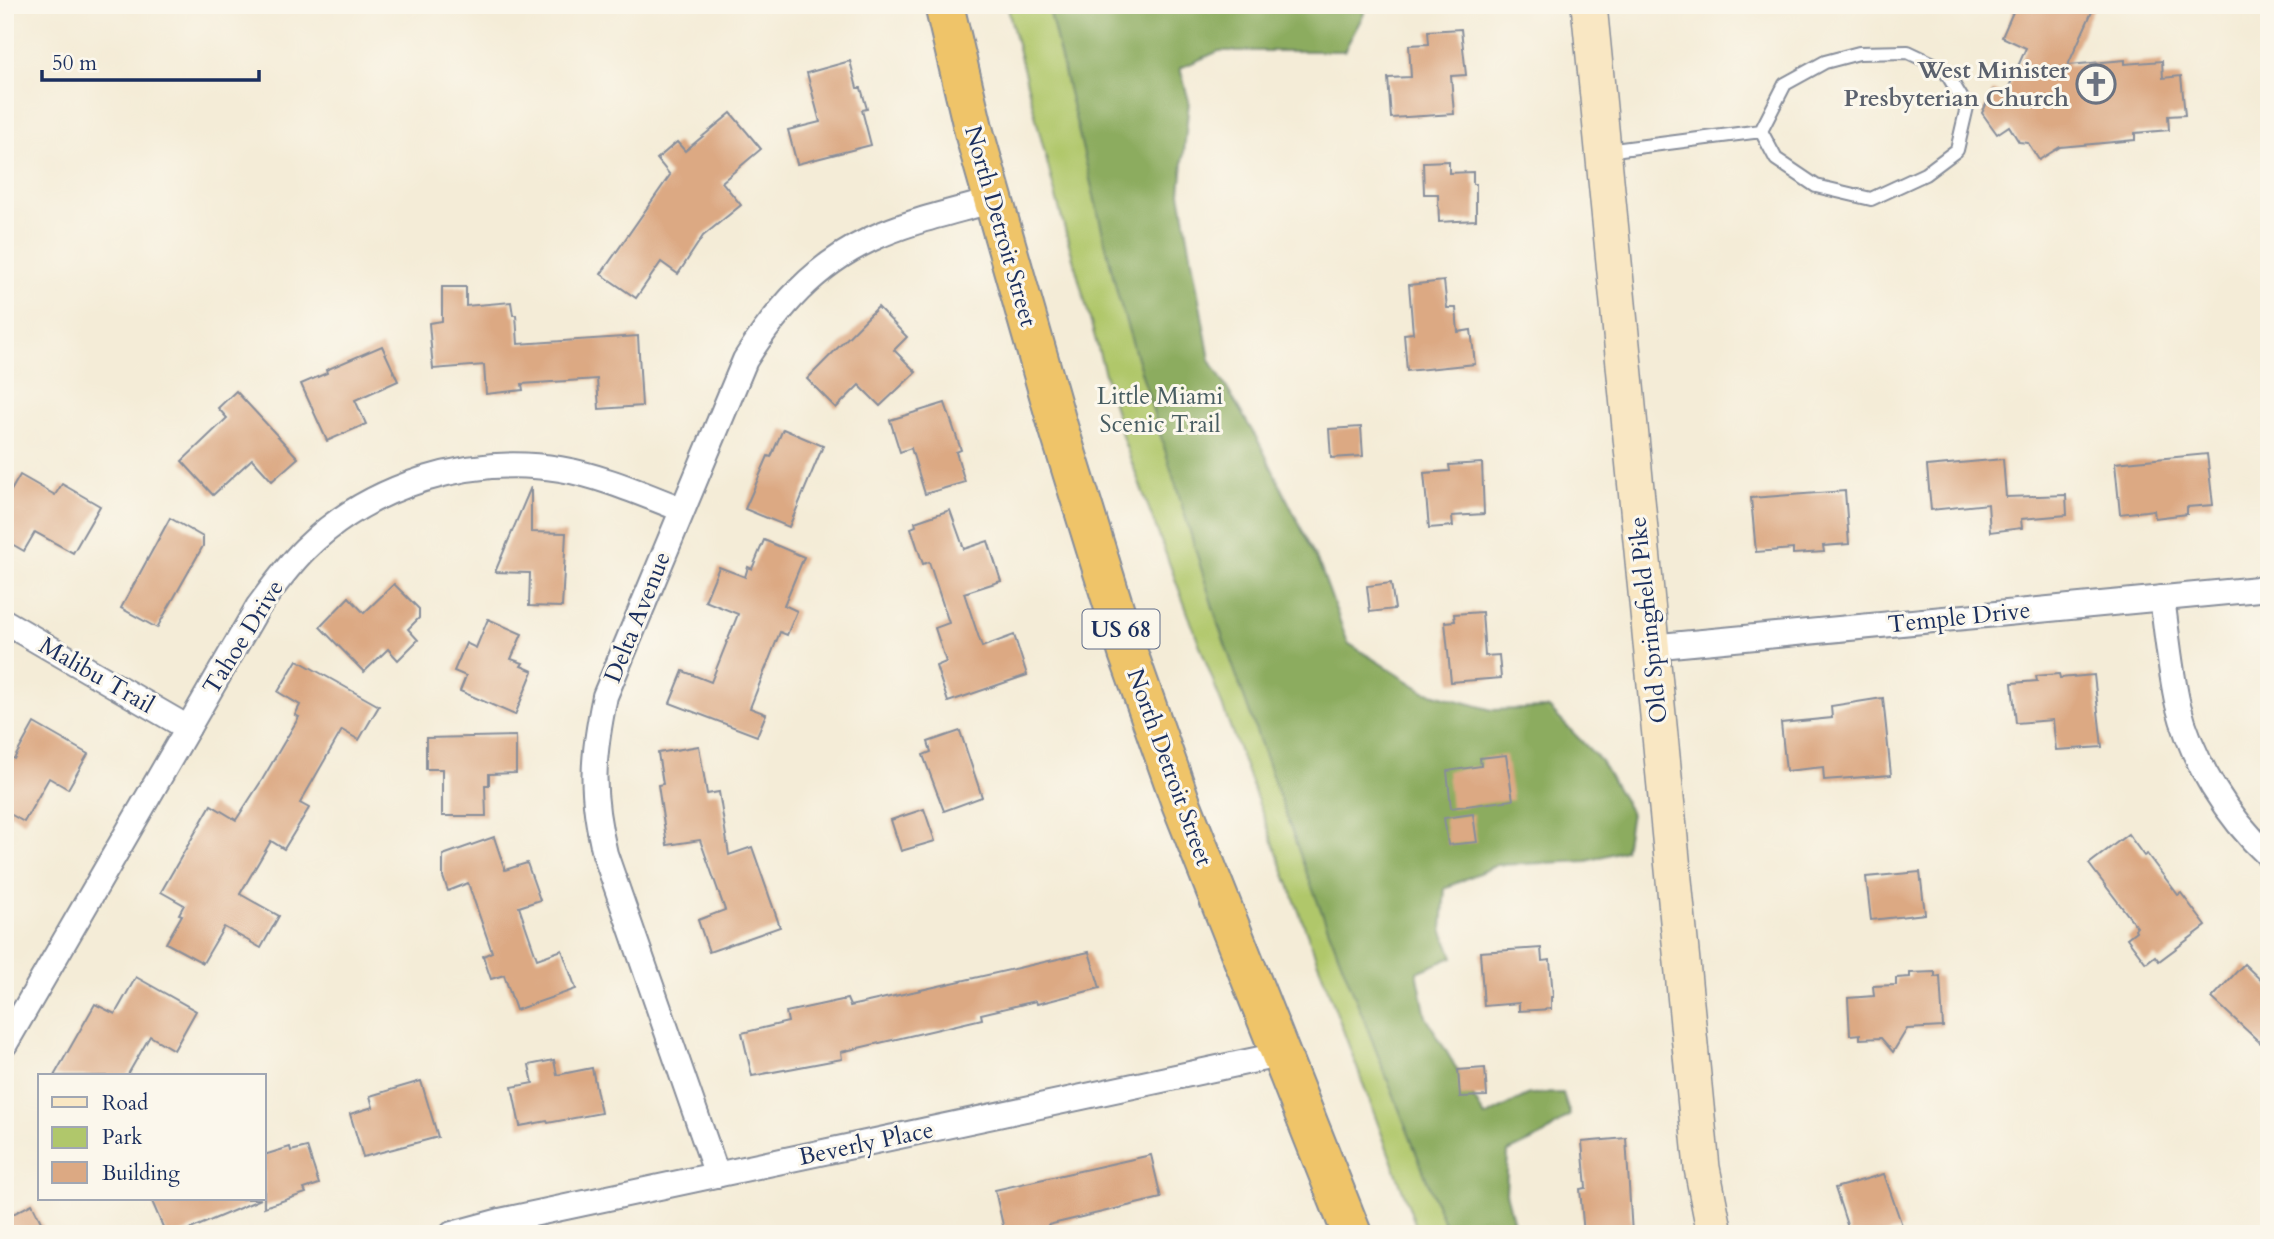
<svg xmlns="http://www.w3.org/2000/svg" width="2274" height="1239" viewBox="0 0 2274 1239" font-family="Cardo,serif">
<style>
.green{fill:#b0c76b;stroke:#667b64;stroke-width:2}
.forest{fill:#8cac5f;stroke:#546e5e;stroke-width:2}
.building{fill:#dca983}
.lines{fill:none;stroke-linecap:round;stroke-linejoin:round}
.lane-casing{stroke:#888e9a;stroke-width:16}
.street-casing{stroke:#888e9a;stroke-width:28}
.secondary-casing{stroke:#888e9a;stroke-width:38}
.highway-casing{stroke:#888e9a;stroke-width:42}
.lane{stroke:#fff;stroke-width:12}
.street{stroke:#fff;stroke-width:24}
.secondary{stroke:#f9e7c3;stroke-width:35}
.highway{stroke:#efc469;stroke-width:38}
.labels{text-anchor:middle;stroke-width:6;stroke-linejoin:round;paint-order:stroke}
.shield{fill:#fbf7ec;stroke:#5e6b89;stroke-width:2}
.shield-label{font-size:23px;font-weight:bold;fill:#1b2f5e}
.worship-label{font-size:24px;font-weight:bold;fill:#5b616d;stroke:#fbf7ec;text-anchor:end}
.street-label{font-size:24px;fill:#1b2f5e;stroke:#fbf7ec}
.park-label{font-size:24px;fill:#485d62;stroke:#fbf7ec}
</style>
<rect width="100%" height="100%" fill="#fbf7ec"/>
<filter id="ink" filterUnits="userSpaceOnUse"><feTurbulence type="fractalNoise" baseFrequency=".0143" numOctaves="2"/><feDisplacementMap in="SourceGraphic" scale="14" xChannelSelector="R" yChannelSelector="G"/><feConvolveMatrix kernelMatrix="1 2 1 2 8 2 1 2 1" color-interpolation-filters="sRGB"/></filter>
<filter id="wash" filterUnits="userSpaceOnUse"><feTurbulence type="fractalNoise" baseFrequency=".00686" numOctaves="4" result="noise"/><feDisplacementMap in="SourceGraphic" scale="28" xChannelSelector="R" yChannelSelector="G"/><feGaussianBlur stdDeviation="1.57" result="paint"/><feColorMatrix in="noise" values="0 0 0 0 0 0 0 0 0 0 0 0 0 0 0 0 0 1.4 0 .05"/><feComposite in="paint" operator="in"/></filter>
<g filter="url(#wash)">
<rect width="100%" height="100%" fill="#f4ecd7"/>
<polygon class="green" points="1007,5 1098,5 1144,188 1498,1234 1419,1234 1123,439 1056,197"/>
<polygon class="forest" points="1048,5 1361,5 1365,12 1344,51 1219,51 1180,68 1189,101 1180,193 1210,360 1260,444 1321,569 1348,643 1424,691 1492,710 1549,708 1601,761 1631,813 1625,850 1587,861 1497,865 1445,888 1442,929 1453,957 1417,972 1426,1017 1485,1117 1529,1094 1563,1093 1570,1115 1542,1136 1508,1152 1506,1193 1517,1234 1448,1234 1308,877 1219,627 1118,296"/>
<g id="blocks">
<g class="building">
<polygon points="2016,5 2095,5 2068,65 2125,60 2125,64 2162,61 2163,78 2181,76 2185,115 2168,116 2169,130 2135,133 2135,140 2060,147 2039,160 2028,143 2019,142 2009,126 1997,134 1982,113 1993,90 2005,96 2026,48 2002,37"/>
<polygon points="1461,29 1466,75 1451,76 1454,114 1391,118 1388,78 1411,77 1409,45 1429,44 1428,31"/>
<polygon points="850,61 857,88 861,88 867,109 862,110 871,145 797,164 788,130 820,122 807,73"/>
<polygon points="731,113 761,149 722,182 741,205 703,236 678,274 661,262 636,298 601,274 670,175 657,159 677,142 685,151"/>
<polygon points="1449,161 1449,173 1473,172 1473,184 1476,184 1476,220 1439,222 1438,194 1424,194 1423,162"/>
<polygon points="1444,281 1447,308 1456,308 1458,332 1471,330 1475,364 1407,371 1404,334 1413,333 1409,285"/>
<polygon points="442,287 466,287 466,306 511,302 513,315 516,315 518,344 638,336 642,406 599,409 597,379 522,384 523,390 486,394 484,365 433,369 429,323 442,321"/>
<polygon points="878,307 907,337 894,350 916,372 880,406 859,385 836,408 807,379"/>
<polygon points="382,346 398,381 355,400 366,424 327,441 301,384 327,373 326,370"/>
<polygon points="236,391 298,458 272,481 252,459 213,495 182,461 227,418 218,408"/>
<polygon points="945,403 961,450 956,452 965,482 925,494 911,448 900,452 890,420"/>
<polygon points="1361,427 1363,456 1331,458 1329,429"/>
<polygon points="783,429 823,446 789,527 745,509 768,456 771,457"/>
<polygon points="2207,454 2213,505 2187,507 2187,514 2155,518 2154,510 2120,514 2115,463"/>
<polygon points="2003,459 2006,497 2066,495 2067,515 2021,519 2022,528 1990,532 1988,504 1931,510 1927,466"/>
<polygon points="1482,463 1484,514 1452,516 1453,526 1429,528 1424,473 1450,471 1449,465"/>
<polygon points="20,475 55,495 62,484 100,506 73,553 35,532 24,551 5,540 5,501"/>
<polygon points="531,487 531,532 566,533 562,607 529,606 530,573 495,572"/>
<polygon points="1845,491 1849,544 1823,546 1824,552 1793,554 1793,549 1756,552 1751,498"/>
<polygon points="950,510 964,549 988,541 1001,581 964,593 982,647 1014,635 1027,675 948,702 936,666 946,662 935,628 949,623 929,562 923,564 911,528 916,526 915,522"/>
<polygon points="170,518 203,537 203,546 157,628 121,608"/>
<polygon points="764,540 804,557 784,605 797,611 787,635 780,632 750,708 766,714 757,736 670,703 683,671 711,682 738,614 705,601 719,567 745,577 748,567 752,569"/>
<polygon points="1391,583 1395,609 1370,612 1367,586"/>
<polygon points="394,584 419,609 419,618 408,629 418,640 398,660 388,649 364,672 320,627 349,597 364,613"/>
<polygon points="1482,612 1485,656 1499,655 1501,678 1451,682 1445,622 1455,621 1454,614"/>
<polygon points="488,619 522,634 511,659 523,663 521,666 533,671 515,715 460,691 466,676 454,671 466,643 476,648"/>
<polygon points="297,660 379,706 359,740 342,730 300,803 309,808 284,849 271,841 240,894 279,916 261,948 224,927 203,963 166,943 182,915 179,914 184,905 161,892 211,805 236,820 262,780 299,717 295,715 300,705 278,692"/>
<polygon points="2059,674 2060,678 2094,675 2102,747 2056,750 2053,720 2016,723 2012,683 2037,681 2036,676"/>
<polygon points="1883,698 1891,775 1824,780 1823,767 1786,771 1781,723 1832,718 1831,706"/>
<polygon points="34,723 88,754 68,789 49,778 24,822 5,811 5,754 14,759"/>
<polygon points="960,731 982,797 944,811 923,755 931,752 928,742"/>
<polygon points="516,736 516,773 489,774 489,785 485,785 486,816 442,816 442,769 426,769 426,738"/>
<polygon points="699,746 707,794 719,792 729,855 752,847 780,927 709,952 698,920 725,910 700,840 667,845 658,785 663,784 658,753"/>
<polygon points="1506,755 1513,800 1451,808 1447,771 1481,766 1480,758"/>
<polygon points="924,809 935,841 901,851 891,820"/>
<polygon points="1473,814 1477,842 1448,845 1444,818"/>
<polygon points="2128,834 2144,856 2147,854 2178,895 2181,893 2206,926 2159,961 2155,956 2146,963 2127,938 2136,931 2135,929 2137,927 2089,864"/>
<polygon points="494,837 505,870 527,863 540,900 519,907 537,959 562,950 576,989 516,1010 504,975 491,979 483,956 492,952 468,883 448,891 443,877 443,855"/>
<polygon points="1920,872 1925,914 1871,920 1866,877"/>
<polygon points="1541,948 1542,961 1550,960 1553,997 1551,997 1551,1009 1519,1011 1519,1003 1484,1006 1480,952"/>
<polygon points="1089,952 1100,988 1037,1004 1036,1001 981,1014 982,1019 841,1052 842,1059 752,1076 742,1033 788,1022 786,1012 847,999 850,1006"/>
<polygon points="2244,964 2269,988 2269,1051 2212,998"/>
<polygon points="1935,972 1935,977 1940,976 1943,1027 1907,1029 1893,1052 1881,1038 1860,1039 1860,1034 1850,1035 1848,998 1874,996 1873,986 1896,985 1896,978 1910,977 1910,973"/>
<polygon points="136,977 196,1011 174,1050 150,1036 127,1076 54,1076 95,1004 115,1014"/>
<polygon points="554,1060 557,1075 592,1068 601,1113 548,1123 547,1121 520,1126 512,1087 533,1083 529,1065"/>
<polygon points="1485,1068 1487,1096 1460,1097 1458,1070"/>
<polygon points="421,1081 438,1137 363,1157 350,1114 373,1107 370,1096"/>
<polygon points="1626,1138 1632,1234 1584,1234 1580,1189 1586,1188 1582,1142"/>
<polygon points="290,1147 291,1151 307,1147 319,1184 304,1189 306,1193 264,1207 264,1155"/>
<polygon points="1151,1155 1161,1198 1048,1225 1049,1234 1005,1234 995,1190"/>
<polygon points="1884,1174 1903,1228 1885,1234 1850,1234 1835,1188"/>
<polygon points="151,1199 261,1199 179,1234 166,1234"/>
<polygon points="32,1204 47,1234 5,1234 5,1218"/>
</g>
</g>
</g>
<g filter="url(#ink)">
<use href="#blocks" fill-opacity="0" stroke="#888e9a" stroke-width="2"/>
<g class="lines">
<g class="lane-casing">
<polyline id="lane" points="1606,151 1761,131 1785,84 1825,62 1859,53 1908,52 1944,69 1967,107 1957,150 1925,174 1871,199 1816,186 1776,159 1761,131"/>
</g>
<g class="street-casing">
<g id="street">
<path d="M2162 598C2167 633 2170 670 2178 705 2192 761 2227 817 2269 856"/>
<polyline points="5,622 188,728"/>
<polyline points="1650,647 2269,588"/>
<path d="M5 1044 258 607C273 587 287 567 305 549 370 485 470 454 560 469 602 476 642 494 681 509"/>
<path d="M717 1175 605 854C590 792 592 758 605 696L745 360C778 308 814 266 871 239 909 221 953 212 994 200"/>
<polyline points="452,1234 500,1221 1279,1055"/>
</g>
</g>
<g class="secondary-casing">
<polyline id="secondary" points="1589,5 1702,1168 1715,1234"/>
</g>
<g class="highway-casing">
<polyline id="highway" points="944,5 974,132 1057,423 1128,653 1181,803 1352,1234"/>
</g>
<use href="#lane" class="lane"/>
<use href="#street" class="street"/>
<use href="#secondary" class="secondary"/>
<use href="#highway" class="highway"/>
</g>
</g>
<defs>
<g id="church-ring" transform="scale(2.0125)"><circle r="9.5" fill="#fbf7ec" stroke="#6b7280" stroke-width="1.5"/><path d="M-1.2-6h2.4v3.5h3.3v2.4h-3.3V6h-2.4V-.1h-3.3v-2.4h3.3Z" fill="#6b7280"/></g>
</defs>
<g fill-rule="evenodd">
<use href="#church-ring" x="2096" y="84"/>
</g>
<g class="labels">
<rect class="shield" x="1082.5" y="609.5" width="77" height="39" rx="5"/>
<g class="shield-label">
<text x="1121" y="637">US 68</text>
</g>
<g class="worship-label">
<text x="2069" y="78">West Minister<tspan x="2069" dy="28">Presbyterian Church</tspan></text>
</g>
<g class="street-label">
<text transform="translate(1001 226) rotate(74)" y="8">North Detroit Street</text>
<text transform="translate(637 617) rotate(-68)" y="8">Delta Avenue</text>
<text transform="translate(1959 617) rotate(-6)" y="8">Temple Drive</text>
<text transform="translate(1648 620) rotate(-96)" y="8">Old Springfield Pike</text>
<text transform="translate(243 637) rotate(-58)" y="8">Tahoe Drive</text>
<text transform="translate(97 675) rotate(30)" y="8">Malibu Trail</text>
<text transform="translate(1170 767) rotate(70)" y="8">North Detroit Street</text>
<text transform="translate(866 1143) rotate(-12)" y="8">Beverly Place</text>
</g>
<g class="park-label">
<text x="1160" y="404">Little Miami<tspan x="1160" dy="28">Scenic Trail</tspan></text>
</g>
</g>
<rect width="2274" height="1239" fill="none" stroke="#fbf7ec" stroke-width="28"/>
<rect x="38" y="1074" width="228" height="126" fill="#fbf7ec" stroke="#a1a7b3" stroke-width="2"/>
<rect x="52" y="1097" width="35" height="10" fill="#f9e7c3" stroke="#a1a7b3" stroke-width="2"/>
<text x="102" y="1110" font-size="21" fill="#1b2f5e">Road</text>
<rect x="52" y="1127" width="35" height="21" fill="#b0c76b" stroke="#a1a7b3" stroke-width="2"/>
<text x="102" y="1144" font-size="21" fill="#1b2f5e">Park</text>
<rect x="52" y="1162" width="35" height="21" fill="#dca983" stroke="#a1a7b3" stroke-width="2"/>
<text x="102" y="1180" font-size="21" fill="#1b2f5e">Building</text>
<path d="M42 70v10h217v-10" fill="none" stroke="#1b2f5e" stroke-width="3.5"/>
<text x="52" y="70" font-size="21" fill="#1b2f5e" stroke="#fbf7ec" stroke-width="5" paint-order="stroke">50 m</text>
</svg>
